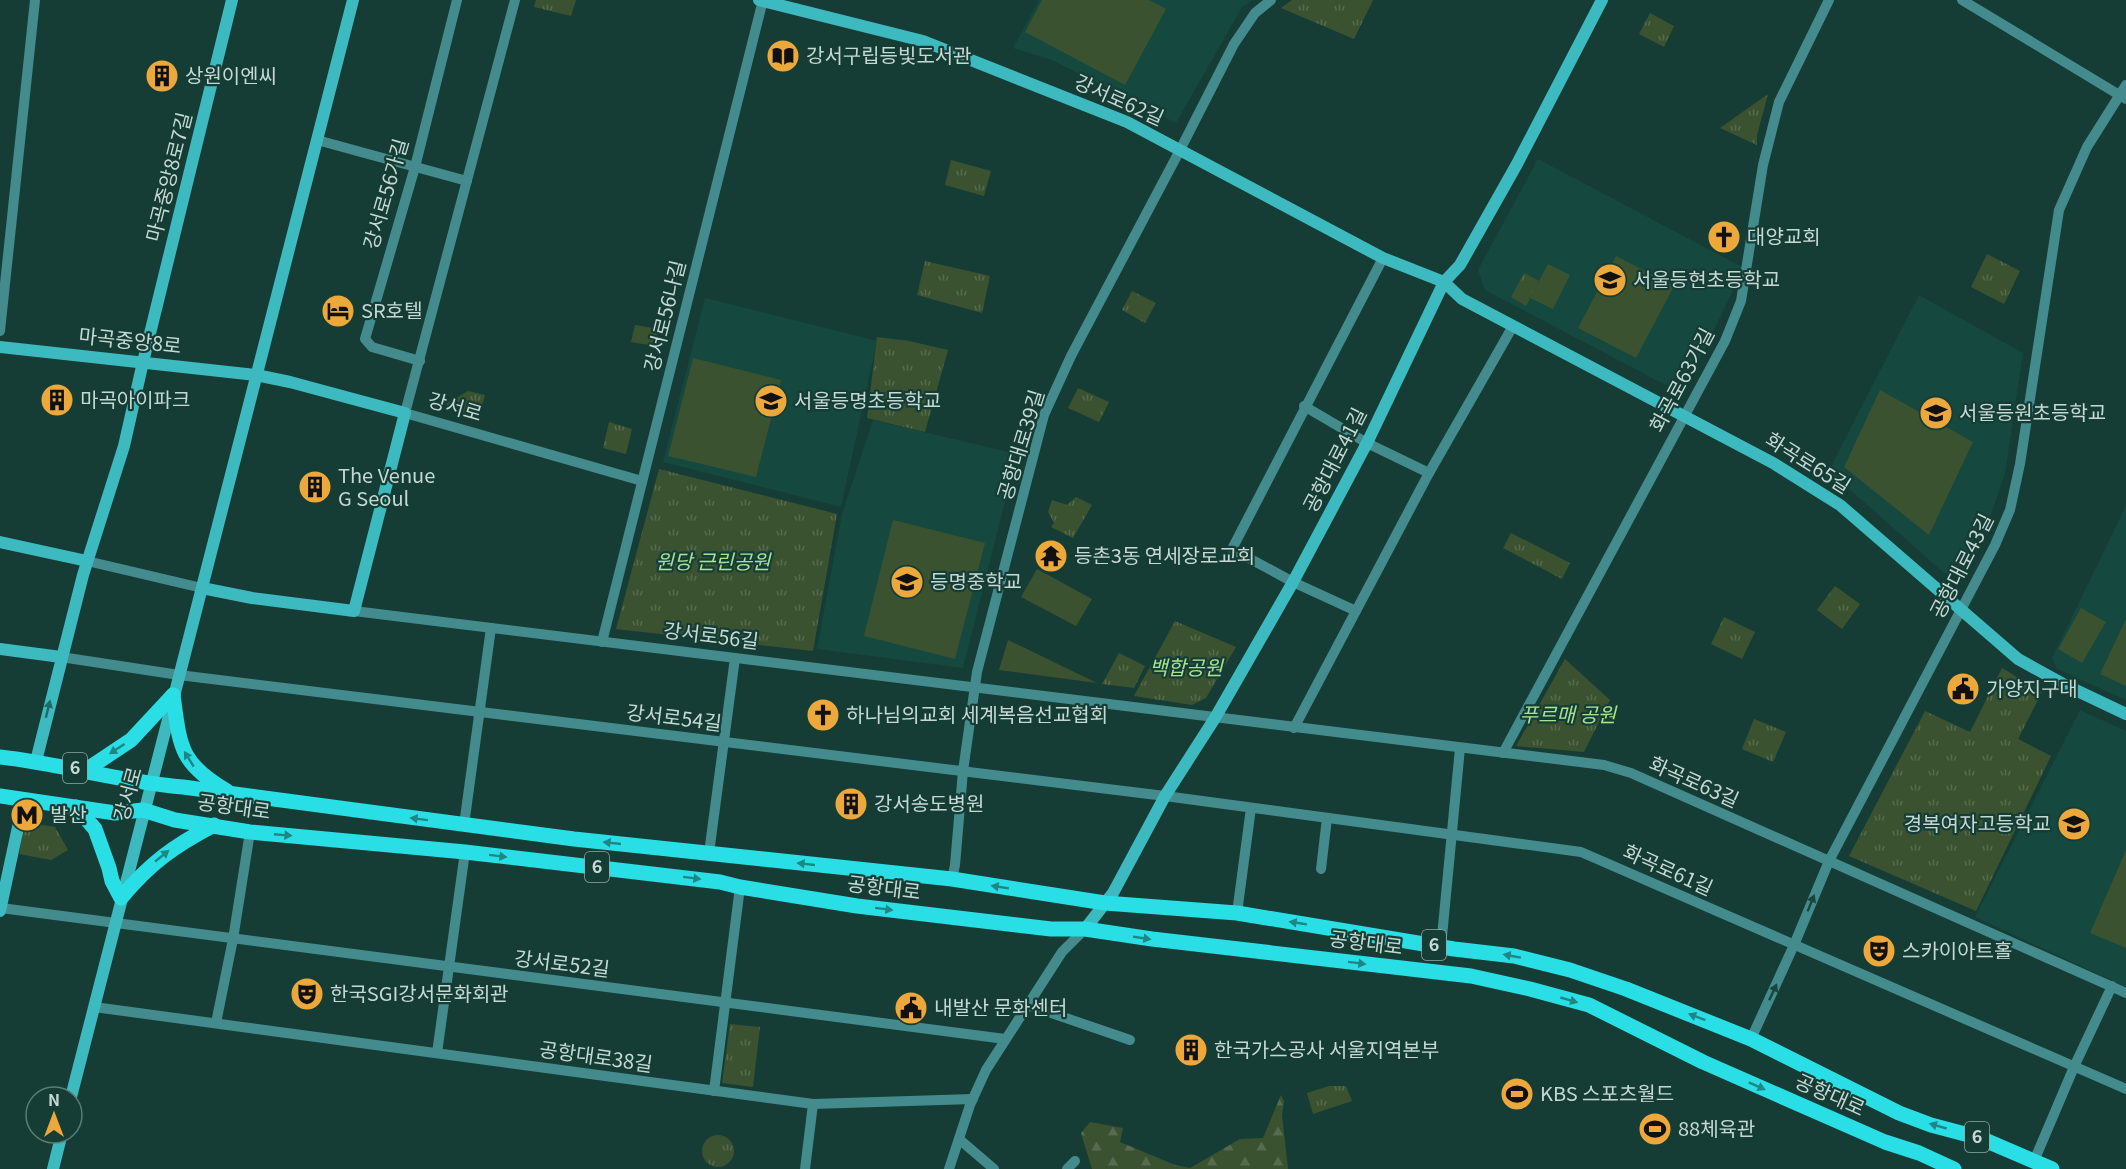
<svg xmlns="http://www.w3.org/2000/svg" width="2126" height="1169" viewBox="0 0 2126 1169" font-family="Georgia,'Noto Sans KR',serif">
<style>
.built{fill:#15483f}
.grass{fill:url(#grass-tufts)}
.forest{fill:url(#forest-firs)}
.pitch{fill:#3b5231}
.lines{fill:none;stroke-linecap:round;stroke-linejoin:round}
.street{stroke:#448b8d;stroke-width:10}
.secondary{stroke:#3dbabf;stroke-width:12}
.primary{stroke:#29dfe5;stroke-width:15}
.oneway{fill:#236965}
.oneway2{fill:#1e8684}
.oneway3{fill:#1a453e}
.labels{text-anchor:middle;stroke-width:4.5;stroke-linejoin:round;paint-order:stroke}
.shield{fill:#153d35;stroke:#90aaa4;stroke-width:1.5}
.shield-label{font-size:18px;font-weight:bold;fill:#c5d9d4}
.poi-label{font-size:20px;fill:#c5d9d4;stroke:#153d35;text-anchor:start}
.street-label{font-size:20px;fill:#c5d9d4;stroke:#153d35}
.park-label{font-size:20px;font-style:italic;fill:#a7e28e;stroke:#153d35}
</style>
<defs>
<pattern id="grass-tufts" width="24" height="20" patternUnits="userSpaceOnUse" patternTransform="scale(1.5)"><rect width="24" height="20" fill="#3b5231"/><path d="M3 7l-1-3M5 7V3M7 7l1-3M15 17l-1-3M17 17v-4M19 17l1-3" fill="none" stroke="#566a4e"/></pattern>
<pattern id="forest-firs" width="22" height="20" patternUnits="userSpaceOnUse" patternTransform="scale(1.5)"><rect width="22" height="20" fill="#3b5231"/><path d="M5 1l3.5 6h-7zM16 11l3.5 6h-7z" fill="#566a4e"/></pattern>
</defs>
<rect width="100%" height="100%" fill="#153d35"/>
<g class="built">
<polygon points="1039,0 1253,0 1242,7 1176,123 1052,60 1013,48"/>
<polygon points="1538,159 1744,268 1686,387 1677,391 1485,290 1478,270"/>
<polygon points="1919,295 2023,353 2005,473 1981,544 1960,576 1944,573 1846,486 1824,480"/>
<polygon points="705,298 877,341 841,507 663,462"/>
<polygon points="873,420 1017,454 963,668 817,649 842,514"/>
<polygon points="2126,506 2126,700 2057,669 2052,658"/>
<polygon points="2080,710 2126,731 2126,987 1975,917"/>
</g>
<g class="grass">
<polygon points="536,0 576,0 571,16 534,7"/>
<polygon points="1292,0 1373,0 1354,39 1281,8"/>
<polygon points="1650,13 1674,26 1664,47 1639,34"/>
<polygon points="1768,94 1757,135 1757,145 1720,128"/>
<polygon points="951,160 991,171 984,196 945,185"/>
<polygon points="1987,254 2020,271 2004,304 1971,287"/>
<polygon points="925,261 990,276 982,313 917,295"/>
<polygon points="1524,273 1539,281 1526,306 1511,297"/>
<polygon points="1132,291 1156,303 1145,323 1122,310"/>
<polygon points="635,325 658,329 655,346 631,342"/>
<polygon points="877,337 909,341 948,350 925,432 867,418"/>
<polygon points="1078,388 1109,402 1099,422 1068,408"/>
<path d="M468 391 485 395C482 411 476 412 461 414L446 404Z"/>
<polygon points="609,422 632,429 626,454 603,448"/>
<polygon points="659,469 837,514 813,651 616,629"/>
<polygon points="1076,497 1092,505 1073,538 1051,527 1054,523 1048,512 1052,500 1067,505"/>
<polygon points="1511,533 1570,563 1562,579 1503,548"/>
<polygon points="1835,586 1860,604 1842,629 1817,610"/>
<polygon points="1724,617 1755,632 1742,659 1711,644"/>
<polygon points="1175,621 1236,647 1206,698 1192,705 1134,696"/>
<polygon points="1119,653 1145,666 1134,688 1102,684"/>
<polygon points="1565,659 1610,700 1584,752 1516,746"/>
<polygon points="2002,668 2042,692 2018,739 2051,756 1976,911 1849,856 1925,711 1970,732"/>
<polygon points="1754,719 1786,732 1773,762 1742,749"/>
<polygon points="24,822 55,827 68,850 51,860 19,854"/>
<polygon points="730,1024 760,1027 753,1087 722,1083"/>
<polygon points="1329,1086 1346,1086 1352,1101 1313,1114 1307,1093"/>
<circle cx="718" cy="1151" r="16"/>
</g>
<polygon class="forest" points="1281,1095 1284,1101 1282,1115 1288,1169 1092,1169 1081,1133 1090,1122 1123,1128 1120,1142 1175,1165 1190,1168 1240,1139 1263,1138"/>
<g class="pitch">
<polygon points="1042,0 1149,0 1166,9 1125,85 1025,32"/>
<polygon points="1616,256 1674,286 1636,358 1578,328"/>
<polygon points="1548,264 1570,275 1553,309 1530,298"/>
<polygon points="693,358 781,380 756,477 668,456"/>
<polygon points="1880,390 1973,442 1929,535 1844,467"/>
<polygon points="893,520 985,543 955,659 864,636"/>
<polygon points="1037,569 1092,599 1076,626 1021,597"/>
<polygon points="2081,608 2106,622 2082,663 2058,649"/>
<polygon points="2126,619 2126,686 2100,674"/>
<polygon points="1008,640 1097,683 999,670"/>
<polygon points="2126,850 2126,948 2090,933"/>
</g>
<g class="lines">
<g class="street">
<polyline points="515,0 405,413 642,481"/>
<polyline points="1962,0 2126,99"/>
<polyline points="317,140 467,181"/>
<polyline points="0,331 35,0"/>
<polyline points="420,361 372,347 365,339 415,167 457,0"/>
<polyline points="1304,406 1367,443 1429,473 1513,326"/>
<polyline points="87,561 202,588"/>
<polyline points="354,611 1604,765 1631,773 2126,993"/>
<polyline points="1356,611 1293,582 1232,549 1383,258"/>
<polyline points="602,642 763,0"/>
<polyline points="61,657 179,675 1165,796 1581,852 2126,1089"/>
<polyline points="1294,728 1429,473"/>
<polyline points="1503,753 1725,341 1741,301 1763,165 1779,102 1829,0"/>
<polyline points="464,825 491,628"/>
<polyline points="709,853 735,658"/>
<polyline points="1321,869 1327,818"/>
<polyline points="952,879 955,865 963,771 977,672 1044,415 1071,356 1180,150 1234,44 1255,13 1271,0"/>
<polyline points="1,908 1005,1039"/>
<polyline points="1237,913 1251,808"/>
<polyline points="1441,947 1460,748"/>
<polyline points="1028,1005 1130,1040"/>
<polyline points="94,1007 813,1104 973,1099"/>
<polyline points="216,1023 233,939 250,832"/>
<polyline points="1751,1039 1794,945 1829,861 1995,545 2010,510 2020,464 2059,210 2087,147 2126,85"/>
<polyline points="437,1053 465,852"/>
<polyline points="714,1091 740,887"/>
<polyline points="959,1139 994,1169"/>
<polyline points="2034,1161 2074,1067 2112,986"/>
<polyline points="805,1169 813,1104"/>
<polyline points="949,1169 970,1105 986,1070 1062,952 1085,929"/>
<polyline points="1067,1169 1075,1161"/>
</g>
<g class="secondary">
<polyline points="759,0 923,41 1127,122 1383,258 1444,282 1462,299 1773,463 1840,505 2018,659 2065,685 2126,714"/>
<polyline points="0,347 256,375 290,382 405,413 354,611 252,598 202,588"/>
<polyline points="0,542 87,561"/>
<polyline points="0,649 61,657"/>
<polyline points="36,761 83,575 124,446 143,362 232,0"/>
<polyline points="0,911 24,799"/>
<polyline points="1085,929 1113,893 1165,796 1215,718 1293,582 1367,443 1444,282 1460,265 1517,164 1602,0"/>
<polyline points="71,1097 353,0"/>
<polyline points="53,1169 62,1133"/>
</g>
<g class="primary">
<path d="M173 695C180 746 179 763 227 791"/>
<path d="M0 757C62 764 121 782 183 787L574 839 952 879 1105 903 1237 913 1454 949 1514 956 1570 970 1626 989 1751 1039 1899 1113 1931 1125 1980 1138 2052 1169"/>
<polyline points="86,770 131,740 173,695"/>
<polyline points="0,796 115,813 143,810 175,820 250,832 465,852 720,882 740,887 857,906 1051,929 1085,929 1152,939 1471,976 1530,989 1589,1005 1703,1062 1885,1142 1919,1153 1954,1169"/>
<path d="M76 807 95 829 109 868 112 881 121 898C150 863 174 846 214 825"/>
</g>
</g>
<defs><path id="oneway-solid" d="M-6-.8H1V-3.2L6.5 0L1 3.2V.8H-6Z" transform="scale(1.5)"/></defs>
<use class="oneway" href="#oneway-solid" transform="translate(48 709) rotate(-76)"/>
<g class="oneway2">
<use href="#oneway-solid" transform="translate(117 749) rotate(147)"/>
<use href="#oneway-solid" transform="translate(189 759) rotate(-122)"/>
<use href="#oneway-solid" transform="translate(419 819) rotate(-173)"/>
<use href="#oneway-solid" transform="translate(283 835) rotate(5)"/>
<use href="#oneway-solid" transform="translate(612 843) rotate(-174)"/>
<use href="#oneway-solid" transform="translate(162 856) rotate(-39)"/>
<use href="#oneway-solid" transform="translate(498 856) rotate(7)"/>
<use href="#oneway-solid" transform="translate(806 864) rotate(-174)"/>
<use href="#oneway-solid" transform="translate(692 878) rotate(7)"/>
<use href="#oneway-solid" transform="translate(1000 887) rotate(-171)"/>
<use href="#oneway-solid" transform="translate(884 909) rotate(7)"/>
<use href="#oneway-solid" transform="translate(1298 923) rotate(-171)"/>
<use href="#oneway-solid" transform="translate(1142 938) rotate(9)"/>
<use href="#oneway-solid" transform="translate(1512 956) rotate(-170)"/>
<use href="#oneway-solid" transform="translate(1357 963) rotate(7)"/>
<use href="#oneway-solid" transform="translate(1569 1000) rotate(16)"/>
<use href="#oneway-solid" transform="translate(1697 1017) rotate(-159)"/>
<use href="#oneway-solid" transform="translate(1757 1086) rotate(24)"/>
<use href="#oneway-solid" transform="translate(1938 1126) rotate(-164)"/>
</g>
<g class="oneway3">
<use href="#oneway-solid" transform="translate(1811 903) rotate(-68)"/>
<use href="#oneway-solid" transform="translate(1773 992) rotate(-65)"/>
</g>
<defs>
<g id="library-disc" transform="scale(1.725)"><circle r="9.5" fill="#eda83b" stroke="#153d35"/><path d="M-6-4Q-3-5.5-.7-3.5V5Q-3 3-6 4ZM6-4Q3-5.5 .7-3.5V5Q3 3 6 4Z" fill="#111"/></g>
<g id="building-disc" transform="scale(1.725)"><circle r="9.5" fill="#eda83b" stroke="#153d35"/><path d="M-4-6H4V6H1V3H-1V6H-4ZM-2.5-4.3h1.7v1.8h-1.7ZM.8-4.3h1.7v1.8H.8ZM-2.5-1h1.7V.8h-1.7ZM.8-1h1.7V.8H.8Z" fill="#111"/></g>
<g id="church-disc" transform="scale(1.725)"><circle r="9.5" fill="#eda83b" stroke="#153d35"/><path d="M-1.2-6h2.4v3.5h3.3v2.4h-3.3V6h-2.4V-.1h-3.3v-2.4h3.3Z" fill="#111"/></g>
<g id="school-disc" transform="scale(1.725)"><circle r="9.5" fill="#eda83b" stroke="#153d35"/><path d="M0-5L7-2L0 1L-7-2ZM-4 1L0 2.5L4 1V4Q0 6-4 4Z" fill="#111"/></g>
<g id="hotel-disc" transform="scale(1.725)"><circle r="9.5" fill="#eda83b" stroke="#153d35"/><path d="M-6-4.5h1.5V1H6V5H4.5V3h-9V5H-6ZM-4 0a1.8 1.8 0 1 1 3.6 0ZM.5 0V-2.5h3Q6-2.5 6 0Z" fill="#111"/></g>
<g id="temple-disc" transform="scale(1.725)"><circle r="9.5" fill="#eda83b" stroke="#153d35"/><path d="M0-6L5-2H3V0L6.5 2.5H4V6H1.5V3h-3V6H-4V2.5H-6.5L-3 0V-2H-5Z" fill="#111"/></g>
<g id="civic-disc" transform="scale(1.725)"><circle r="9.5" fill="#eda83b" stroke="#153d35"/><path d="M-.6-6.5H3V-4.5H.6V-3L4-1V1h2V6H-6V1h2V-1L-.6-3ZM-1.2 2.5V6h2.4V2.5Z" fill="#111"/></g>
<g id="metro-disc" transform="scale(1.725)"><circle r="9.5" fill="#eda83b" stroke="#153d35"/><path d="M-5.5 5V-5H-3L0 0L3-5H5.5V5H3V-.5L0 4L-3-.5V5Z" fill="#111"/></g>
<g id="theatre-disc" transform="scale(1.725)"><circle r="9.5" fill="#eda83b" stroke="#153d35"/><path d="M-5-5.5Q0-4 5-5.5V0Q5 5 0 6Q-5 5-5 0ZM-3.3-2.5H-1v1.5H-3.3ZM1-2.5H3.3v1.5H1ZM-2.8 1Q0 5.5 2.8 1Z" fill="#111"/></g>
<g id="stadium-disc" transform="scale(1.725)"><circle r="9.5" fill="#eda83b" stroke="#153d35"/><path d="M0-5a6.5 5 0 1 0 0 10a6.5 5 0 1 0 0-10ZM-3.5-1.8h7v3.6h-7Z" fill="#111"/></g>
</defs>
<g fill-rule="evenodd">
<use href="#library-disc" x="783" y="56"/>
<use href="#building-disc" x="162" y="76"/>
<use href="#church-disc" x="1724" y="237"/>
<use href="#school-disc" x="1610" y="280"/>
<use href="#hotel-disc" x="338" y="311"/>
<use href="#building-disc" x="57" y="400"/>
<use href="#school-disc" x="771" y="401"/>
<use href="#school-disc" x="1936" y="413"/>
<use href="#building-disc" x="315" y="487"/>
<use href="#temple-disc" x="1051" y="556"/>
<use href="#school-disc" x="907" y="582"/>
<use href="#civic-disc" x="1963" y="689"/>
<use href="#church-disc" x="823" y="715"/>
<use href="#building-disc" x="851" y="804"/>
<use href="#metro-disc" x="27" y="815"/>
<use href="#school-disc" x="2074" y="824"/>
<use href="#theatre-disc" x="1879" y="951"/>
<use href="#theatre-disc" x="307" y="994"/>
<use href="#civic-disc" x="911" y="1008"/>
<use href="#building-disc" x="1191" y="1050"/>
<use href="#stadium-disc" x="1517" y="1094"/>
<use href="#stadium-disc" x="1655" y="1129"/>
</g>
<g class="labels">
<g class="shield">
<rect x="63" y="753" width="24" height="30" rx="4.5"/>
<rect x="585" y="852" width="24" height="30" rx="4.5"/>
<rect x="1422" y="930" width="24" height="30" rx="4.5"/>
<rect x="1965" y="1122" width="24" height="30" rx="4.5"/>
</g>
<g class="shield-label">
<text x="75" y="774">6</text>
<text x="597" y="873">6</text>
<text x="1434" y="951">6</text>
<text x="1977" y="1143">6</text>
</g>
<g class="poi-label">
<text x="806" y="63">강서구립등빛도서관</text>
<text x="185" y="83">상원이엔씨</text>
<text x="1747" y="244">대양교회</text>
<text x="1633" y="287">서울등현초등학교</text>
<text x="361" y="318">SR호텔</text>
<text x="80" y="407">마곡아이파크</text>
<text x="794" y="408">서울등명초등학교</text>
<text x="1959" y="420">서울등원초등학교</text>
<text x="338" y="483">The Venue<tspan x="338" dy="23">G Seoul</tspan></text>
<text x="1074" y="563">등촌3동 연세장로교회</text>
<text x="930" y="589">등명중학교</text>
<text x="1986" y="696">가양지구대</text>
<text x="846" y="722">하나님의교회 세계복음선교협회</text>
<text x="874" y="811">강서송도병원</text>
<text x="50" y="822">발산</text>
<text x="2051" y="831" text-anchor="end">경복여자고등학교</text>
<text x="1902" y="958">스카이아트홀</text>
<text x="330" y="1001">한국SGI강서문화회관</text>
<text x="934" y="1015">내발산 문화센터</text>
<text x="1214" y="1057">한국가스공사 서울지역본부</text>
<text x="1540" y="1101">KBS 스포츠월드</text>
<text x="1678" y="1136">88체육관</text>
</g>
<g class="street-label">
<text transform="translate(1119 100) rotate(24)" y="7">강서로62길</text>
<text transform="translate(169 177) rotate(-76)" y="7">마곡중앙8로7길</text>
<text transform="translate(386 194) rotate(-74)" y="7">강서로56가길</text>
<text transform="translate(665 316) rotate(-76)" y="7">강서로56나길</text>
<text transform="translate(130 341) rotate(6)" y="7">마곡중앙8로</text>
<text transform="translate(1682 380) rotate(-62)" y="7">화곡로63가길</text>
<text transform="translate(455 407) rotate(16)" y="7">강서로</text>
<text transform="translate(1021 445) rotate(-73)" y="7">공항대로39길</text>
<text transform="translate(1335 460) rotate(-63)" y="7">공항대로41길</text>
<text transform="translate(1808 463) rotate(32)" y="7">화곡로65길</text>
<text transform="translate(1962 566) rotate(-63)" y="7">공항대로43길</text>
<text transform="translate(711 636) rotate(7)" y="7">강서로56길</text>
<text transform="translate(674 718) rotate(7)" y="7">강서로54길</text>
<text transform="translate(1694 782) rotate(24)" y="7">화곡로63길</text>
<text transform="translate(128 794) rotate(-75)" y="7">강서로</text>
<text transform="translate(234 807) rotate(8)" y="7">공항대로</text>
<text transform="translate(1668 870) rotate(24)" y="7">화곡로61길</text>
<text transform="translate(884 888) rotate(7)" y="7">공항대로</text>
<text transform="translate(1366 943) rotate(7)" y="7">공항대로</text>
<text transform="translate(562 964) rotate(7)" y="7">강서로52길</text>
<text transform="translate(596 1057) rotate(8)" y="7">공항대로38길</text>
<text transform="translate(1830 1095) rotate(24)" y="7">공항대로</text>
</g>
<g class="park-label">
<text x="713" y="569">원당 근린공원</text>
<text x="1186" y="675">백합공원</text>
<text x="1568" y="722">푸르매 공원</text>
</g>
</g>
<g transform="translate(54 1115)"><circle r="28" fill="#153d35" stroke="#5b7b75" stroke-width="1.5"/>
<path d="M0-4.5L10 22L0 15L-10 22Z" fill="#eda83b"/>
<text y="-9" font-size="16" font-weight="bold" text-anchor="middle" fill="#c5d9d4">N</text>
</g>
</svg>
